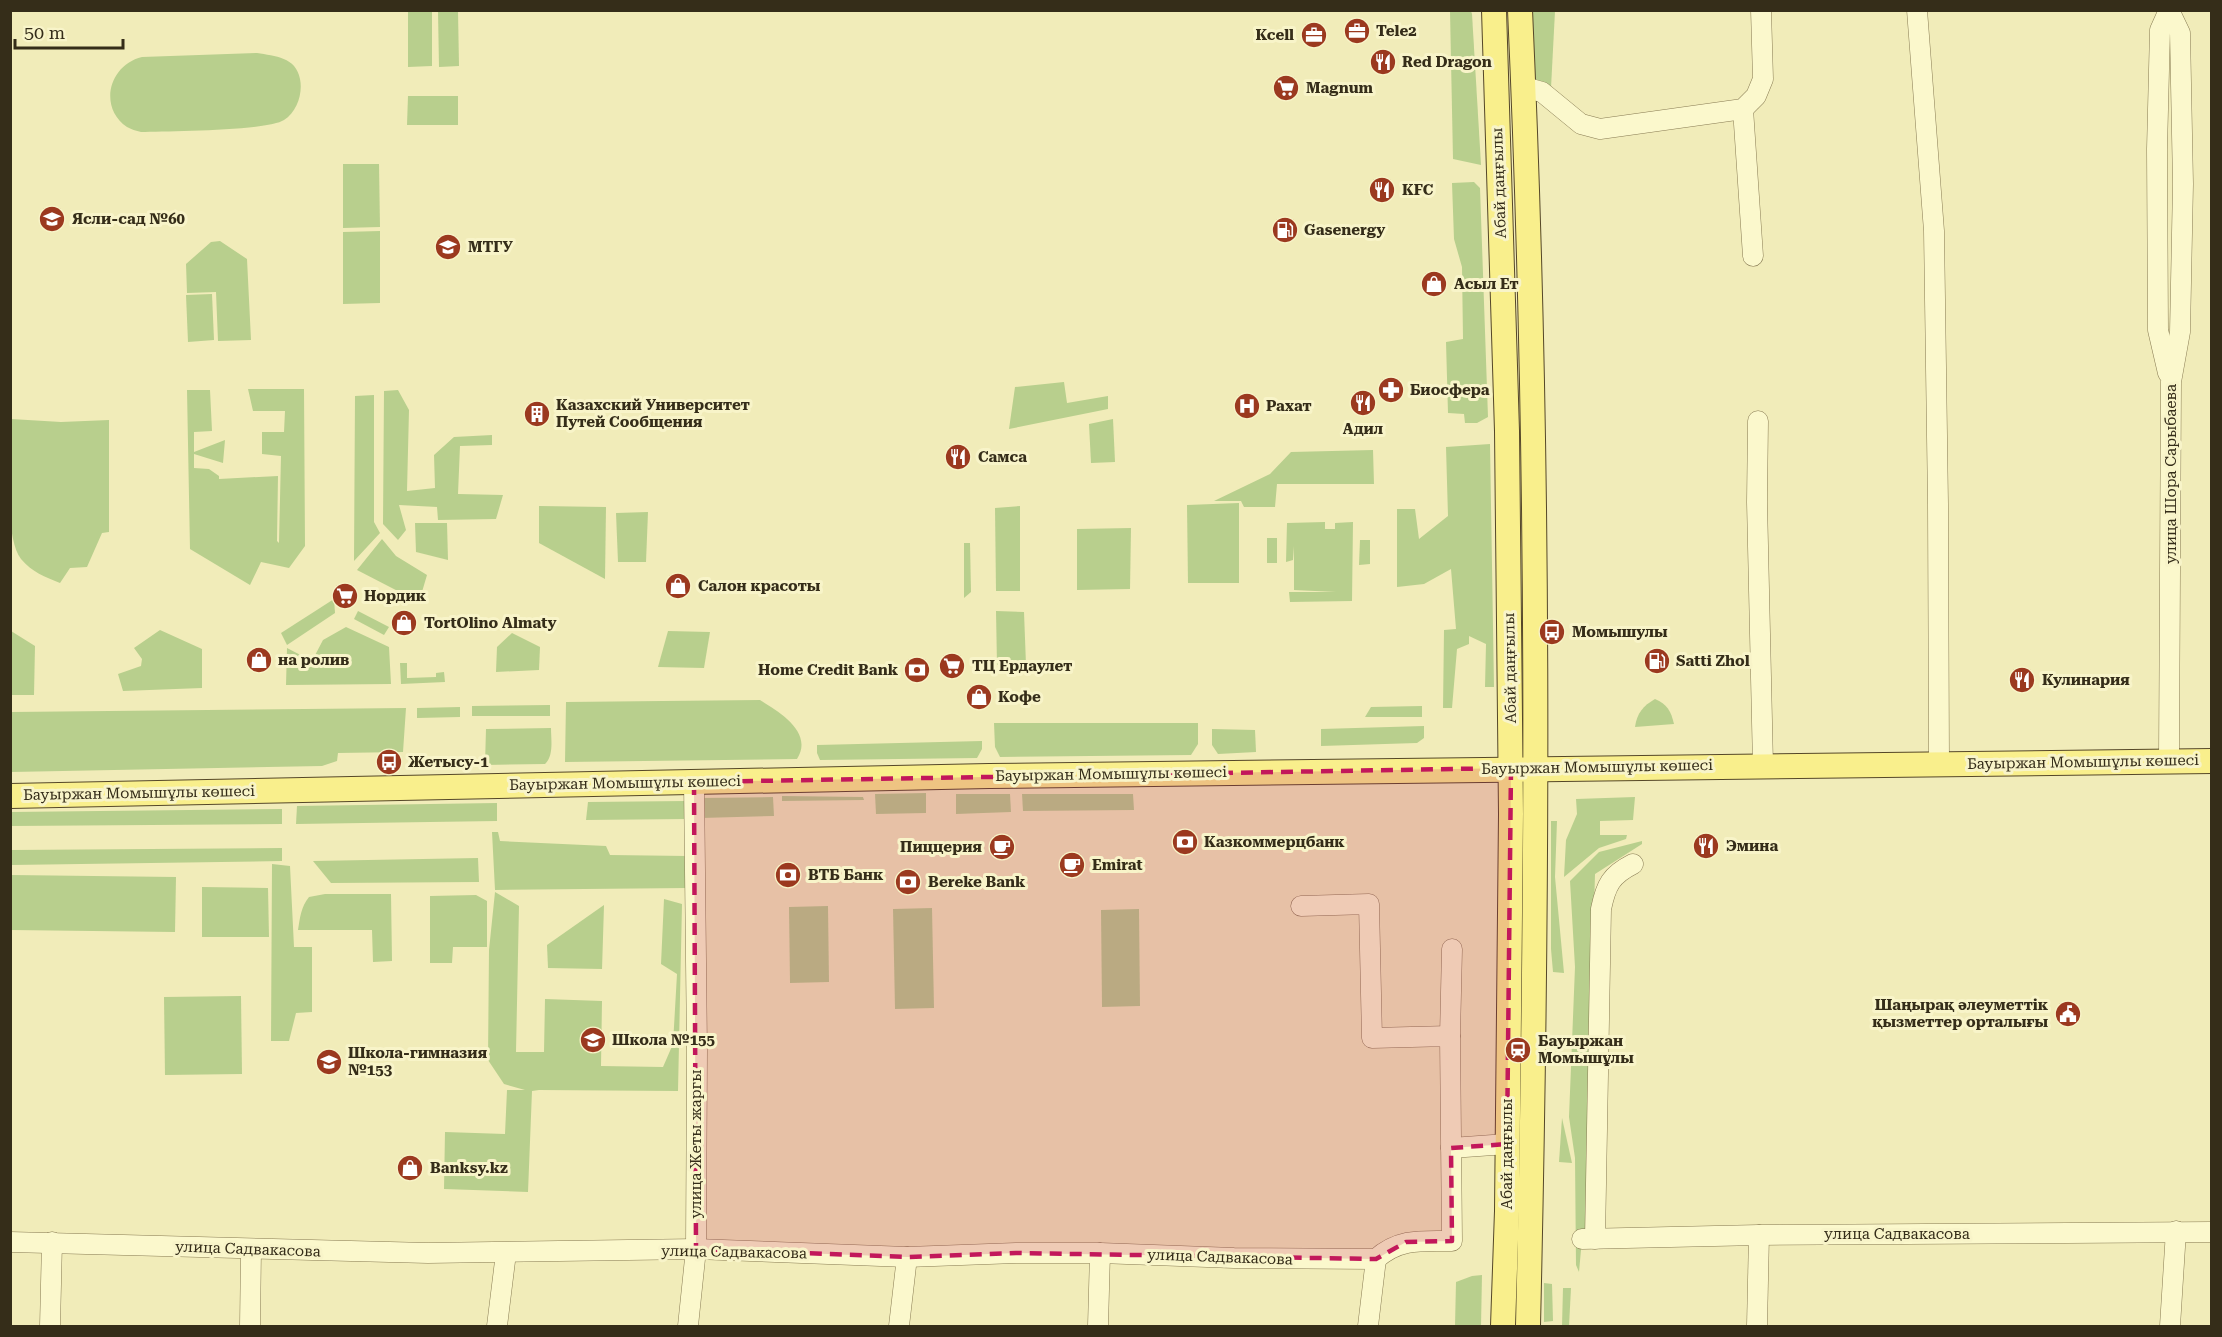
<svg xmlns="http://www.w3.org/2000/svg" width="2222" height="1337" viewBox="0 0 2222 1337" font-family="'Roboto Serif',serif">
<style>
.green{fill:#b8cf8d}
.lines{fill:none;stroke-linecap:round;stroke-linejoin:round}
.minor-casing{stroke:#887b53;stroke-width:21}
.major-casing{stroke:#554728;stroke-width:26}
.minor{stroke:#fbf8cc;stroke-width:20}
.major{stroke:#f9ef8c;stroke-width:24}
.marked{fill:#c2185b;fill-opacity:0.2;stroke:#c2185b;stroke-width:4.5;stroke-dasharray:12 8;stroke-linejoin:round}
.labels{text-anchor:middle;stroke-width:6;stroke-linejoin:round;paint-order:stroke}
.poi-label{font-size:15px;font-weight:bold;fill:#352d19;stroke:#f8f4c9;text-anchor:start}
.street-label{font-size:15px;fill:#352d19;stroke:#f8f4c9}
</style>
<rect width="100%" height="100%" fill="#f1ecb9"/>
<g class="green">
<polygon points="408,11 432,11 432,66 408,67"/>
<polygon points="438,11 458,11 459,66 439,67"/>
<polygon points="1450,11 1471,11 1472,14 1481,165 1453,159"/>
<polygon points="1524,11 1555,11 1551,88 1527,77"/>
<path d="M257 53C275 56 296 57 300 79 303 93 297 112 284 120 267 131 167 131 141 132 136 131 131 129 127 127 98 107 109 65 142 57Z"/>
<polygon points="408,96 458,96 458,125 407,125"/>
<polygon points="343,164 379,164 380,227 343,228"/>
<polygon points="1474,182 1480,188 1488,417 1477,423 1465,423 1464,414 1448,413 1446,342 1463,339 1462,267 1454,239 1452,183"/>
<polygon points="380,231 380,303 343,304 343,232"/>
<polygon points="220,241 247,259 251,340 218,341 216,292 187,293 186,264 211,242"/>
<polygon points="212,294 214,340 188,342 186,295"/>
<polygon points="1064,382 1067,403 1108,396 1108,409 1009,429 1015,387"/>
<polygon points="248,389 304,389 305,546 289,568 261,562 250,585 190,549 187,390 210,390 212,431 194,432 194,452 225,440 223,463 194,454 194,468 209,469 219,476 219,479 278,476 277,541 279,543 281,456 262,454 262,432 284,432 285,411 253,411"/>
<polygon points="398,390 409,410 407,491 435,488 434,455 454,437 492,435 492,445 460,446 458,494 503,495 496,519 438,520 437,507 399,505 406,530 398,540 383,524 384,391"/>
<polygon points="374,395 374,522 380,533 354,561 355,396"/>
<path d="M11 419 61 422 109 420V532L102 533 87 567 70 568 60 583C45 577 32 572 21 559 3 536 10 450 11 419Z"/>
<polygon points="1113,419 1115,462 1091,463 1089,424"/>
<polygon points="1490,444 1494,687 1485,687 1486,644 1469,636 1469,644 1457,649 1452,708 1443,708 1444,630 1456,629 1451,569 1424,584 1397,587 1397,509 1415,509 1419,539 1448,516 1446,447"/>
<polygon points="1373,450 1374,484 1277,484 1275,507 1244,507 1241,501 1214,501 1270,474 1291,452"/>
<polygon points="1239,503 1239,583 1188,583 1187,505"/>
<polygon points="539,506 606,507 605,579 539,543"/>
<polygon points="1020,506 1020,591 996,591 995,508"/>
<polygon points="648,512 646,562 618,562 616,513"/>
<polygon points="1325,522 1325,529 1335,529 1335,523 1353,522 1352,601 1290,602 1289,592 1336,592 1294,590 1294,546 1293,560 1286,562 1287,523"/>
<polygon points="415,523 447,523 448,560 416,552"/>
<polygon points="1131,528 1130,589 1077,590 1077,529"/>
<rect x="1267" y="538" width="10" height="25"/>
<polygon points="382,539 396,556 427,575 419,602 357,570"/>
<polygon points="1360,540 1370,540 1370,564 1359,565"/>
<polygon points="964,543 970,543 971,592 964,598"/>
<polygon points="334,599 335,613 287,645 281,633"/>
<polygon points="358,611 389,627 384,635 354,619"/>
<polygon points="996,611 1024,612 1026,665 997,665"/>
<polygon points="346,627 389,647 391,684 286,685 287,648 312,661 323,640"/>
<polygon points="160,630 202,649 202,688 123,691 118,674 141,666 142,659 134,648"/>
<polygon points="11,631 35,646 34,695 11,695"/>
<polygon points="668,631 710,632 704,668 658,667"/>
<polygon points="512,633 540,647 539,670 496,672 497,647"/>
<polygon points="400,663 407,663 407,678 436,677 436,673 444,672 445,682 401,684"/>
<path d="M1655 699C1667 704 1671 711 1674 724L1635 727C1637 713 1643 706 1655 699Z"/>
<path d="M760 700C779 712 814 732 797 759L565 762 566 702Z"/>
<polygon points="550,705 550,716 472,716 472,706"/>
<polygon points="1422,706 1422,717 1365,717 1371,707"/>
<polygon points="460,707 460,717 417,718 417,708"/>
<polygon points="406,708 403,752 338,753 337,761 322,766 11,772 11,712"/>
<polygon points="994,723 1198,723 1198,744 1191,755 1000,757 995,747"/>
<polygon points="1424,726 1424,738 1417,743 1321,746 1321,729"/>
<path d="M551 728C551 739 554 756 545 764L485 765 486 729Z"/>
<polygon points="1212,729 1255,730 1256,752 1218,754 1212,745"/>
<polygon points="982,741 982,749 977,758 820,760 817,753 817,745"/>
<polygon points="926,793 926,813 876,814 875,794"/>
<polygon points="956,794 1010,794 1011,812 956,814"/>
<polygon points="1022,794 1133,794 1134,810 1023,811"/>
<polygon points="782,796 863,797 864,800 782,801"/>
<polygon points="773,797 774,816 701,818 701,798"/>
<polygon points="1635,797 1633,820 1600,821 1600,835 1627,835 1626,839 1599,848 1564,877 1566,840 1577,814 1576,799"/>
<polygon points="686,801 687,819 586,820 588,802"/>
<polygon points="497,803 497,821 296,824 297,806"/>
<polygon points="282,809 282,824 11,826 11,812"/>
<polygon points="1551,821 1557,821 1555,877 1564,973 1553,972 1551,949"/>
<polygon points="492,832 498,832 500,841 606,846 610,855 687,856 687,888 495,890"/>
<polygon points="1642,841 1642,844 1595,874 1585,1239 1582,1239 1579,1272 1576,1265 1575,1158 1569,1117 1575,967 1570,881 1599,852"/>
<polygon points="282,848 282,861 11,865 11,850"/>
<polygon points="478,858 479,882 331,883 313,861"/>
<polygon points="272,864 290,866 294,947 312,947 312,1012 296,1013 289,1041 271,1041"/>
<polygon points="11,875 176,877 175,932 11,930"/>
<polygon points="202,887 268,888 269,937 202,937"/>
<polygon points="495,892 519,906 516,1052 544,1052 545,999 602,1001 601,1066 663,1067 673,1044 677,974 661,964 664,899 682,904 678,1091 539,1090 532,1091 528,1192 444,1189 445,1132 505,1134 507,1090 525,1090 504,1084 488,1060 489,950"/>
<path d="M325 894H391L392 961 373 962 372 930H298C300 917 301 907 309 897Z"/>
<polygon points="476,895 487,901 487,947 453,947 452,963 430,963 430,896"/>
<polygon points="604,905 602,969 548,968 547,945"/>
<polygon points="828,906 829,982 790,983 789,907"/>
<polygon points="932,908 934,1008 895,1009 893,909"/>
<polygon points="1139,909 1140,1006 1102,1007 1101,910"/>
<polygon points="241,996 242,1074 165,1075 164,997"/>
<polygon points="1562,1118 1572,1163 1559,1162"/>
<polygon points="1482,1275 1481,1326 1455,1326 1456,1282 1472,1276"/>
<polygon points="1544,1283 1552,1284 1553,1321 1544,1322"/>
<polygon points="1563,1288 1571,1288 1569,1326 1562,1326"/>
</g>
<g class="lines">
<g class="minor-casing">
<g id="minor">
<polyline points="1917,10 1934,231 1938,504 1939,764"/>
<polyline points="1524,87 1542,92 1581,124 1600,129 1743,109 1756,96 1763,79 1761,10"/>
<polyline points="1743,109 1753,256"/>
<polyline points="2168,373 2158,330 2157,149 2160,30 2169,10"/>
<polyline points="1758,421 1757,502 1763,765"/>
<polyline points="2169,761 2171,382 2180,332 2183,184 2180,33 2169,10"/>
<polyline points="1450,1036 1452,949"/>
<polyline points="1451,1148 1507,1144"/>
<polyline points="1582,1239 1759,1235 2212,1232"/>
<path d="M1595 1239 1601 909C1606 885 1611 875 1633 864"/>
<path d="M10 1242 428 1253 696 1249 907 1257 1016 1253H1100L1234 1258 1376 1259C1399 1238 1422 1241 1452 1241L1450 1036 1372 1038 1369 904 1301 906"/>
<polyline points="50,1326 52,1242"/>
<polyline points="250,1326 251,1250"/>
<polyline points="497,1326 506,1253"/>
<polyline points="688,1326 696,1249 697,1050 694,782"/>
<polyline points="899,1326 907,1257"/>
<polyline points="1098,1326 1100,1253"/>
<polyline points="1368,1326 1376,1259"/>
<polyline points="1757,1326 1759,1235"/>
<polyline points="2170,1326 2176,1231"/>
</g>
</g>
<g class="major-casing">
<g id="major">
<polyline points="1494,10 1507,431 1511,814 1507,1211 1503,1326"/>
<path d="M1520 10C1540 449 1538 888 1528 1326"/>
<polyline points="10,796 989,776 2212,761"/>
</g>
</g>
<use href="#minor" class="minor"/>
<use href="#major" class="major"/>
</g>
<path class="marked" d="M1511 768 1507 1144 1451 1148 1452 1241 1406 1242 1376 1259 1016 1253 907 1257 696 1249 694 782Z"/>
<defs>
<g id="office-disc" transform="scale(1.35)"><circle r="9.5" fill="#9b391f" stroke="#f8f4c9"/><path d="M-6-3h4V-5.5h4V-3h4V5H-6ZM-1-4.5V-3h2v-1.5ZM-6 0V1H6V0Z" fill="#fff"/></g>
<g id="restaurant-disc" transform="scale(1.35)"><circle r="9.5" fill="#9b391f" stroke="#f8f4c9"/><path d="M-5-6h1v4h1v-4h1v4h1v-4h1v5L-1.5 .5V6h-2V.5L-5-1ZM5-6V6H3V1.5H1.5Q1.5-4 5-6Z" fill="#fff"/></g>
<g id="supermarket-disc" transform="scale(1.35)"><circle r="9.5" fill="#9b391f" stroke="#f8f4c9"/><path d="M-6-5.5h2.5l.6 2H6L4.5 2H-2.5L-4.4-4H-6ZM-1.5 3.2a1.3 1.3 0 1 0 .1 0ZM3 3.2a1.3 1.3 0 1 0 .1 0Z" fill="#fff"/></g>
<g id="school-disc" transform="scale(1.35)"><circle r="9.5" fill="#9b391f" stroke="#f8f4c9"/><path d="M0-5L7-2L0 1L-7-2ZM-4 1L0 2.5L4 1V4Q0 6-4 4Z" fill="#fff"/></g>
<g id="fuel-disc" transform="scale(1.35)"><circle r="9.5" fill="#9b391f" stroke="#f8f4c9"/><path d="M-5.5-6h7V0h2V4h1.3V-2.5L3-4.5l.8-.8L6-3V5H2.5V1h-1V6h-7ZM-4.2-4.7v3.2H.2V-4.7Z" fill="#fff"/></g>
<g id="university-disc" transform="scale(1.35)"><circle r="9.5" fill="#9b391f" stroke="#f8f4c9"/><path d="M0-5L7-2L0 1L-7-2ZM-4 1L0 2.5L4 1V4Q0 6-4 4Z" fill="#fff"/></g>
<g id="shop-disc" transform="scale(1.35)"><circle r="9.5" fill="#9b391f" stroke="#f8f4c9"/><path d="M-5-2.5h2.3a2.7 3.5 0 0 1 5.4 0H5L5.5 6h-11ZM-1.5-2.5h3a1.5 2.3 0 0 0-3 0Z" fill="#fff"/></g>
<g id="pharmacy-disc" transform="scale(1.35)"><circle r="9.5" fill="#9b391f" stroke="#f8f4c9"/><path d="M-2-6h4v4h4v4h-4v4h-4v-4h-4v-4h4Z" fill="#fff"/></g>
<g id="hospital-disc" transform="scale(1.35)"><circle r="9.5" fill="#9b391f" stroke="#f8f4c9"/><path d="M-5-5h3v3.5h4V-5h3V5h-3V1.5h-4V5h-3Z" fill="#fff"/></g>
<g id="building-disc" transform="scale(1.35)"><circle r="9.5" fill="#9b391f" stroke="#f8f4c9"/><path d="M-4-6H4V6H1V3H-1V6H-4ZM-2.5-4.3h1.7v1.8h-1.7ZM.8-4.3h1.7v1.8H.8ZM-2.5-1h1.7V.8h-1.7ZM.8-1h1.7V.8H.8Z" fill="#fff"/></g>
<g id="bus-disc" transform="scale(1.35)"><circle r="9.5" fill="#9b391f" stroke="#f8f4c9"/><path d="M-5-6H5V4H4V6H2V4H-2V6H-4V4H-5ZM-3.5-4V0h7V-4ZM-3.5 1.2v1.5H-2V1.2ZM2 1.2v1.5H3.5V1.2Z" fill="#fff"/></g>
<g id="bank-disc" transform="scale(1.35)"><circle r="9.5" fill="#9b391f" stroke="#f8f4c9"/><path d="M-6-4H6V4H-6ZM0-2.3a2.3 2.3 0 1 0 0 4.6a2.3 2.3 0 1 0 0-4.6Z" fill="#fff"/></g>
<g id="cafe-disc" transform="scale(1.35)"><circle r="9.5" fill="#9b391f" stroke="#f8f4c9"/><path d="M-5.5-4.5H6V0H3Q3 3.5 0 3.5H-2.5Q-5.5 3.5-5.5 0ZM3-3.2v2h1.7v-2ZM-6 4.5H4V6H-6Z" fill="#fff"/></g>
<g id="civic-disc" transform="scale(1.35)"><circle r="9.5" fill="#9b391f" stroke="#f8f4c9"/><path d="M-.6-6.5H3V-4.5H.6V-3L4-1V1h2V6H-6V1h2V-1L-.6-3ZM-1.2 2.5V6h2.4V2.5Z" fill="#fff"/></g>
<g id="station-disc" transform="scale(1.35)"><circle r="9.5" fill="#9b391f" stroke="#f8f4c9"/><path d="M-3-6H3Q5-6 5-4V2Q5 4 3 4L4.5 6H3L1.5 4h-3L-3 6H-4.5L-3 4Q-5 4-5 2V-4Q-5-6-3-6ZM-3.5-4v3h7v-3ZM-3.5 1v1.5H-2V1ZM2 1v1.5H3.5V1Z" fill="#fff"/></g>
</defs>
<g fill-rule="evenodd">
<use href="#office-disc" x="1357" y="31"/>
<use href="#office-disc" x="1314" y="35"/>
<use href="#restaurant-disc" x="1383" y="62"/>
<use href="#supermarket-disc" x="1286" y="88"/>
<use href="#restaurant-disc" x="1382" y="190"/>
<use href="#school-disc" x="52" y="219"/>
<use href="#fuel-disc" x="1285" y="230"/>
<use href="#university-disc" x="448" y="247"/>
<use href="#shop-disc" x="1434" y="284"/>
<use href="#pharmacy-disc" x="1391" y="390"/>
<use href="#restaurant-disc" x="1363" y="403"/>
<use href="#hospital-disc" x="1247" y="406"/>
<use href="#building-disc" x="537" y="414"/>
<use href="#restaurant-disc" x="958" y="457"/>
<use href="#shop-disc" x="678" y="586"/>
<use href="#supermarket-disc" x="345" y="596"/>
<use href="#shop-disc" x="404" y="623"/>
<use href="#bus-disc" x="1552" y="632"/>
<use href="#shop-disc" x="259" y="660"/>
<use href="#fuel-disc" x="1657" y="661"/>
<use href="#supermarket-disc" x="952" y="666"/>
<use href="#bank-disc" x="917" y="670"/>
<use href="#restaurant-disc" x="2022" y="680"/>
<use href="#shop-disc" x="979" y="697"/>
<use href="#bus-disc" x="389" y="762"/>
<use href="#bank-disc" x="1185" y="842"/>
<use href="#restaurant-disc" x="1706" y="846"/>
<use href="#cafe-disc" x="1002" y="847"/>
<use href="#cafe-disc" x="1072" y="865"/>
<use href="#bank-disc" x="788" y="875"/>
<use href="#bank-disc" x="908" y="882"/>
<use href="#civic-disc" x="2068" y="1014"/>
<use href="#school-disc" x="593" y="1040"/>
<use href="#station-disc" x="1518" y="1050"/>
<use href="#school-disc" x="329" y="1062"/>
<use href="#shop-disc" x="410" y="1168"/>
</g>
<g class="labels">
<g class="poi-label">
<text x="1376" y="36">Tele2</text>
<text x="1294" y="40" text-anchor="end">Kcell</text>
<text x="1402" y="67">Red Dragon</text>
<text x="1306" y="93">Magnum</text>
<text x="1402" y="195">KFC</text>
<text x="72" y="224">Ясли-сад №60</text>
<text x="1304" y="235">Gasenergy</text>
<text x="468" y="252">МТГУ</text>
<text x="1454" y="289">Асыл Ет</text>
<text x="1410" y="395">Биосфера</text>
<text x="556" y="410">Казахский Университет<tspan x="556" dy="17">Путей Сообщения</tspan></text>
<text x="1266" y="411">Рахат</text>
<text x="1363" y="434" text-anchor="middle">Адил</text>
<text x="978" y="462">Самса</text>
<text x="698" y="591">Салон красоты</text>
<text x="364" y="601">Нордик</text>
<text x="424" y="628">TortOlino Almaty</text>
<text x="1572" y="637">Момышулы</text>
<text x="278" y="665">на ролив</text>
<text x="1676" y="666">Satti Zhol</text>
<text x="972" y="671">ТЦ Ердаулет</text>
<text x="898" y="675" text-anchor="end">Home Credit Bank</text>
<text x="2042" y="685">Кулинария</text>
<text x="998" y="702">Кофе</text>
<text x="408" y="767">Жетысу-1</text>
<text x="1204" y="847">Казкоммерцбанк</text>
<text x="1726" y="851">Эмина</text>
<text x="982" y="852" text-anchor="end">Пиццерия</text>
<text x="1092" y="870">Emirat</text>
<text x="808" y="880">ВТБ Банк</text>
<text x="928" y="887">Bereke Bank</text>
<text x="2048" y="1010" text-anchor="end">Шаңырақ әлеуметтік<tspan x="2048" dy="17">қызметтер орталығы</tspan></text>
<text x="612" y="1045">Школа №155</text>
<text x="1538" y="1046">Бауыржан<tspan x="1538" dy="17">Момышұлы</tspan></text>
<text x="348" y="1058">Школа-гимназия<tspan x="348" dy="17">№153</tspan></text>
<text x="430" y="1173">Banksy.kz</text>
</g>
<g class="street-label">
<text transform="translate(1499 183) rotate(-92)" y="5">Абай даңғылы</text>
<text transform="translate(2171 474) rotate(-90)" y="5">улица Шора Сарыбаева</text>
<text transform="translate(1510 668) rotate(-91)" y="5">Абай даңғылы</text>
<text transform="translate(2083 762) rotate(-1)" y="5">Бауыржан Момышұлы көшесі</text>
<text transform="translate(1597 767) rotate(-1)" y="5">Бауыржан Момышұлы көшесі</text>
<text transform="translate(1111 774) rotate(-1)" y="5">Бауыржан Момышұлы көшесі</text>
<text transform="translate(625 783) rotate(-1)" y="5">Бауыржан Момышұлы көшесі</text>
<text transform="translate(139 793) rotate(-1)" y="5">Бауыржан Момышұлы көшесі</text>
<text transform="translate(696 1144) rotate(-90)" y="5">улица Жеты жаргы</text>
<text transform="translate(1507 1154) rotate(-90)" y="5">Абай даңғылы</text>
<text x="1897" y="1239">улица Садвакасова</text>
<text transform="translate(248 1249) rotate(2)" y="5">улица Садвакасова</text>
<text transform="translate(734 1252) rotate(1)" y="5">улица Садвакасова</text>
<text transform="translate(1220 1257) rotate(2)" y="5">улица Садвакасова</text>
</g>
</g>
<rect width="2222" height="1337" fill="none" stroke="#352d19" stroke-width="24"/>
<path d="M15 39v9h108v-9" fill="none" stroke="#352d19" stroke-width="3"/>
<text x="24" y="39" font-size="18" fill="#352d19" stroke="#f8f4c9" stroke-width="4.5" paint-order="stroke">50 m</text>
</svg>
